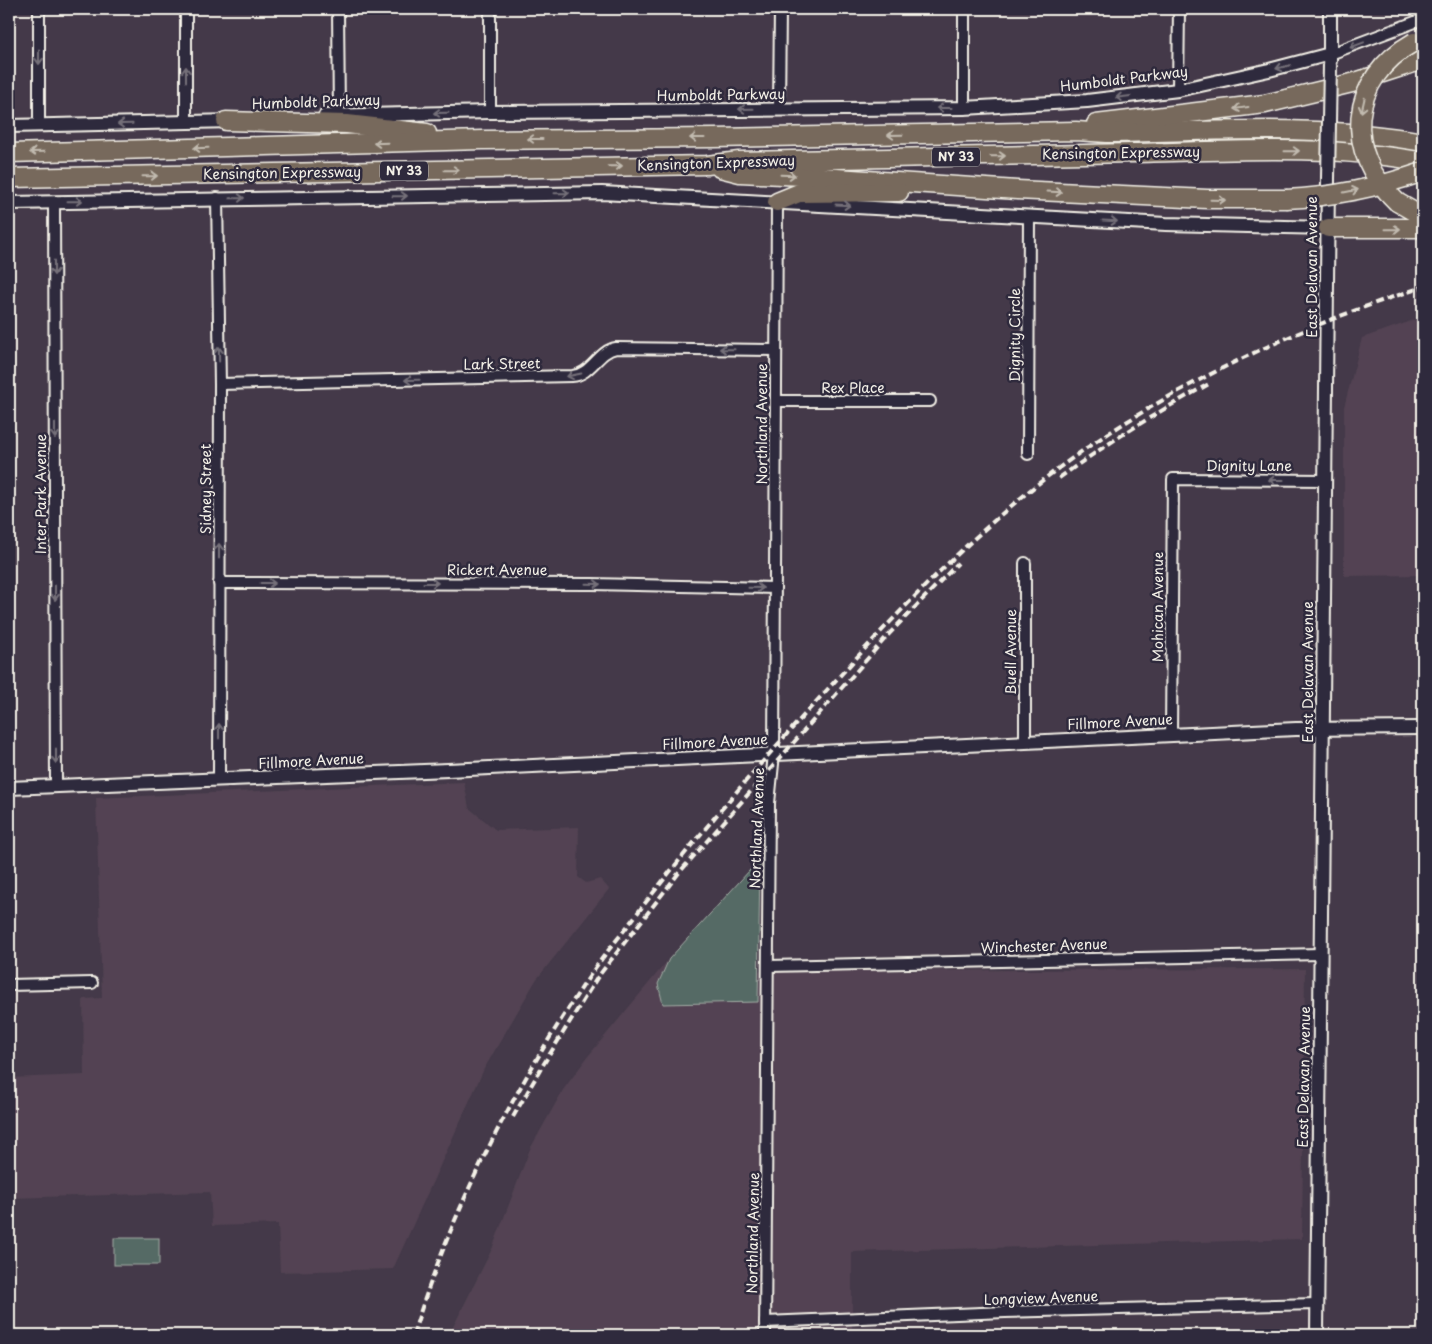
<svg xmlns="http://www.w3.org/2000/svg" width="1432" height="1344" viewBox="0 0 1432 1344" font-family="'Playpen Sans',sans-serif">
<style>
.built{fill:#524352}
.green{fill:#546a65;stroke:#a4aea6}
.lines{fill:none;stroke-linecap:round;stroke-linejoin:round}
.minor-casing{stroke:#f4f1e8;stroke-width:14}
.tertiary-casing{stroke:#f4f1e8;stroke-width:16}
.motorway-casing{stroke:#f4f1e8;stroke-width:21}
.minor{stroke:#2f2a3d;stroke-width:10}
.tertiary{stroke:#2f2a3d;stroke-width:12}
.motorway{stroke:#77695c;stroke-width:18}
.rail{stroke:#f4f1e8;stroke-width:4;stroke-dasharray:8 4;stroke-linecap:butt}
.tertiary-bridge-casing{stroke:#f4f1e8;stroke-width:16;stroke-linecap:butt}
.motorway-bridge-casing{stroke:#f4f1e8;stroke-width:21;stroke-linecap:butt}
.tertiary-bridge{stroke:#2f2a3d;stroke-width:12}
.motorway-bridge{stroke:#77695c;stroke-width:18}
.oneway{stroke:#747079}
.oneway2{stroke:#c2bbb0}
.labels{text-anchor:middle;stroke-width:5;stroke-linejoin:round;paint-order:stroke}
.shield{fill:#2f2a3d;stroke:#b9b5b5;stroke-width:1}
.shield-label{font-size:12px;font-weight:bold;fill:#f4f1e8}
.street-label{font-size:14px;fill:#f4f1e8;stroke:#2f2a3d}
</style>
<rect width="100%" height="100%" fill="#443949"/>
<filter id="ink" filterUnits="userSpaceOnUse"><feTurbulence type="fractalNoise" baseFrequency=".02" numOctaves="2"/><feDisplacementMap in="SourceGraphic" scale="10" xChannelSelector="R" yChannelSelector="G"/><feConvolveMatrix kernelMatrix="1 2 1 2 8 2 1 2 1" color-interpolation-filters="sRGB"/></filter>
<g filter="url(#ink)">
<g class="built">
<polygon points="1423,317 1423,575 1344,576 1344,407 1362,338"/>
<polygon points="464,782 469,808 496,830 579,827 578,877 586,883 600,879 609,889 536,980 484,1069 393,1269 280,1272 278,1224 212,1226 210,1192 9,1198 9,1078 84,1075 83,999 102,998 96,798"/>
<polygon points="760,859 759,971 1305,969 1302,1239 852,1252 852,1330 845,1331 845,1335 449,1335 492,1249 530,1149 563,1090 589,1055 669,959"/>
</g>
<g class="green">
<polygon points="760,859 758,1002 663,1004 658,984 669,959"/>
<rect x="114" y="1238" width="45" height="27"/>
</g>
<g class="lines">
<g class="minor-casing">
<g id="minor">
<polyline points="39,9 39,126"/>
<polyline points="186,9 186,123"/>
<polyline points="338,9 339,115"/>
<polyline points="490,9 490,112"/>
<polyline points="964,9 964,108"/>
<polyline points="1330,54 1423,19"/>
<polyline points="1178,90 1179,9"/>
<polyline points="779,109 780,9"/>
<polyline points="217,198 220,384 219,780"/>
<polyline points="54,202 56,787"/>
<path d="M220 384 572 376C591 375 598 351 616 348L776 350"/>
<polyline points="776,401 930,401"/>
<polyline points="1028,454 1029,216"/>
<polyline points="219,583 592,584 775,588"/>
<polyline points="1171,735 1173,479 1325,480"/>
<polyline points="1025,741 1025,563"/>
<polyline points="769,966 1320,954"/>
<polyline points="9,985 92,983"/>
<polyline points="765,1322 1005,1312 1317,1304"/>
<polyline points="765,1335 769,803 774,754 777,202"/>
</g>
</g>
<g class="tertiary-casing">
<g id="tertiary">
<polyline points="1330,61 1330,9"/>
<polyline points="325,116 490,112 964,108 1087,101 1178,90 1269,70 1330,54"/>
<polyline points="9,126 233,121"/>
<polyline points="9,203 602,193 1166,224 1328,228"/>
<polyline points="9,788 448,770 1296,729 1423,728"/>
<polyline points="1317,1335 1328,178"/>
</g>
</g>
<g class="motorway-casing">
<g id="motorway">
<polyline points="226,121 347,124 427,133"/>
<polyline points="1096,124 1265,104 1352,83 1423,60"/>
<path d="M9 153 482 140 715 138 1076 131 1107 133C1212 132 1319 123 1423 142"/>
<polyline points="720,168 740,173 822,177 1017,190 1207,199 1286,199"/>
<path d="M9 178 707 165 739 161C870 158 1002 156 1133 153 1229 151 1328 144 1423 162"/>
<polyline points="777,202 799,193 899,192"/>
<polyline points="1397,202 1423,217"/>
<polyline points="1328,228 1423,228"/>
</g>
</g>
<use href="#minor" class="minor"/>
<use href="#tertiary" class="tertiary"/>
<use href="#motorway" class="motorway"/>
<g class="rail">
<path d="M1059 478C1108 443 1158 411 1211 383"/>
<polyline points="513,1117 543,1065 597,978 678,874 890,633 958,563"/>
<path d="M413 1335C453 1206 513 1089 589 977 604 954 623 933 639 911 698 835 760 763 825 692 913 596 999 504 1109 433 1206 370 1313 322 1423 287"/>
</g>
<g class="tertiary-bridge-casing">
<polyline id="tertiary-bridge" points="1328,178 1330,65"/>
</g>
<g class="motorway-bridge-casing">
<g id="motorway-bridge">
<path d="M1286 199C1332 197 1379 187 1423 172"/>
<path d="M1397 202C1343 152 1348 79 1414 42"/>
</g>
</g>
<use href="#tertiary-bridge" class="tertiary-bridge"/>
<use href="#motorway-bridge" class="motorway-bridge"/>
</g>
<defs><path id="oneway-shaft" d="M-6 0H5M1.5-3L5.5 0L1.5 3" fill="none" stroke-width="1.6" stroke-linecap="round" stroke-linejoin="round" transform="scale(1.25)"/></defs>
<g class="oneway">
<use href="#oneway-shaft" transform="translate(1357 45) rotate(159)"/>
<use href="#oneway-shaft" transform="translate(39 57) rotate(90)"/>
<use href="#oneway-shaft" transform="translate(1283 67) rotate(166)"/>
<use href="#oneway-shaft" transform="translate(186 74) rotate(-90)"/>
<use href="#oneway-shaft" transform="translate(1123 97) rotate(173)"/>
<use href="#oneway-shaft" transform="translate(944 108) rotate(180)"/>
<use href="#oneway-shaft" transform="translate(746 109) rotate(179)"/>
<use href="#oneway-shaft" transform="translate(441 113) rotate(179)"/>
<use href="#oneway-shaft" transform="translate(125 124) rotate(179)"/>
<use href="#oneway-shaft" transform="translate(562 193) rotate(-1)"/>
<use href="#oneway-shaft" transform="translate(400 196) rotate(-1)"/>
<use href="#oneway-shaft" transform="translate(237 198) rotate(-1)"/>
<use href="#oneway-shaft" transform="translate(75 201) rotate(-1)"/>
<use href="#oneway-shaft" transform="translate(843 205) rotate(3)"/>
<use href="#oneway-shaft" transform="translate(1110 221) rotate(3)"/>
<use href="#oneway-shaft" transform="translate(54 268) rotate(90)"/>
<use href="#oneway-shaft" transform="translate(727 349) rotate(-179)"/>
<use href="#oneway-shaft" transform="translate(219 354) rotate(-91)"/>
<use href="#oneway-shaft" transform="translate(574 375) rotate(168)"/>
<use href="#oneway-shaft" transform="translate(412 380) rotate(179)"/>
<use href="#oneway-shaft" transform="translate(55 431) rotate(90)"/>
<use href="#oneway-shaft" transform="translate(1276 480) rotate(-180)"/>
<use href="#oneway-shaft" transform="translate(219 551) rotate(-90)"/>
<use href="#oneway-shaft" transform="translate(268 583)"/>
<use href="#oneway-shaft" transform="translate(431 583)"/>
<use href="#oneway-shaft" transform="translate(593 584) rotate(1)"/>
<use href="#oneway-shaft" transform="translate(756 588) rotate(1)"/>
<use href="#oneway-shaft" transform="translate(55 593) rotate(90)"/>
<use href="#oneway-shaft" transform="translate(219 731) rotate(-90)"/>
<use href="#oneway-shaft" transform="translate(56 756) rotate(90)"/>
</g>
<g class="oneway2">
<use href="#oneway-shaft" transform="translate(1363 105) rotate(103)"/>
<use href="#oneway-shaft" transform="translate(1241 108) rotate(172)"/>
<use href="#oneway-shaft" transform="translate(895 135) rotate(179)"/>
<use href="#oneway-shaft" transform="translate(697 138) rotate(180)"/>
<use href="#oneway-shaft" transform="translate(535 139) rotate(180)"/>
<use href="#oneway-shaft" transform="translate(381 143) rotate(178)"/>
<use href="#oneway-shaft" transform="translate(201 148) rotate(178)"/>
<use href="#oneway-shaft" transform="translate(1292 151) rotate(-1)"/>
<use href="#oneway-shaft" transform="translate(37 152) rotate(179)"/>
<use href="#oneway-shaft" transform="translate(998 156) rotate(-1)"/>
<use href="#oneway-shaft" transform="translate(615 166) rotate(-1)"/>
<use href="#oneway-shaft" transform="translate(452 170) rotate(-1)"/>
<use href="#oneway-shaft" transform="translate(788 175) rotate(2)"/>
<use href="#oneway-shaft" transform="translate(150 176) rotate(-1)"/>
<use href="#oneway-shaft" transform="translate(1351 191) rotate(-11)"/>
<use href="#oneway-shaft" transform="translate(1055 192) rotate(3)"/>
<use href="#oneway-shaft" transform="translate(1218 200) rotate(1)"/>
<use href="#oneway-shaft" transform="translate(1393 229) rotate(-1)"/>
</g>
</g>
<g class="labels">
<g class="shield">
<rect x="932" y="147.5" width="48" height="19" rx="4"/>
<rect x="380" y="161.5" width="48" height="19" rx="4"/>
</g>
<g class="shield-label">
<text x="956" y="161">NY 33</text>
<text x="404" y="175">NY 33</text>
</g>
<g class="street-label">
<text transform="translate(1124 79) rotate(-7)" y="5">Humboldt Parkway</text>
<text transform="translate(721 95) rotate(-1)" y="5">Humboldt Parkway</text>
<text transform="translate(316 102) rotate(-2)" y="5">Humboldt Parkway</text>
<text transform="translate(1121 153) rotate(-1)" y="5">Kensington Expressway</text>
<text transform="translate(716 163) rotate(-2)" y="5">Kensington Expressway</text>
<text transform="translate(282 173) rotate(-1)" y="5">Kensington Expressway</text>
<text transform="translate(1312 267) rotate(-90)" y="5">East Delavan Avenue</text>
<text transform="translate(1015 335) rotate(-90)" y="5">Dignity Circle</text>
<text transform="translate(502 364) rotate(-1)" y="5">Lark Street</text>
<text x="853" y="393">Rex Place</text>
<text transform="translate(762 424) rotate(-90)" y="5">Northland Avenue</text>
<text x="1249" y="471">Dignity Lane</text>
<text transform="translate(206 489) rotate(-90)" y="5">Sidney Street</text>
<text transform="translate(41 494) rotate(-90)" y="5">Inter Park Avenue</text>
<text x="497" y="575">Rickert Avenue</text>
<text transform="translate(1158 607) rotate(-90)" y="5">Mohican Avenue</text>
<text transform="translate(1011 652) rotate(-90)" y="5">Buell Avenue</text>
<text transform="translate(1308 672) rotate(-90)" y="5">East Delavan Avenue</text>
<text transform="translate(1120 722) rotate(-3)" y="5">Fillmore Avenue</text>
<text transform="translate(715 742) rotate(-3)" y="5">Fillmore Avenue</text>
<text transform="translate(311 761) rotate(-3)" y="5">Fillmore Avenue</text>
<text transform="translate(757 828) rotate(-88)" y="5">Northland Avenue</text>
<text transform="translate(1044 946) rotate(-2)" y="5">Winchester Avenue</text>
<text transform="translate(1304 1077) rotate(-89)" y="5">East Delavan Avenue</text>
<text transform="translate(753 1233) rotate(-89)" y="5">Northland Avenue</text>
<text transform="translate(1041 1298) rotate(-2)" y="5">Longview Avenue</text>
</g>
</g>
<rect width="1432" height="1344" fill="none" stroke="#2f2a3d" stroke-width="30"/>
<rect x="15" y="15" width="1402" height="1314" fill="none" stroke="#f4f1e8" stroke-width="2" filter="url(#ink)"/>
</svg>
